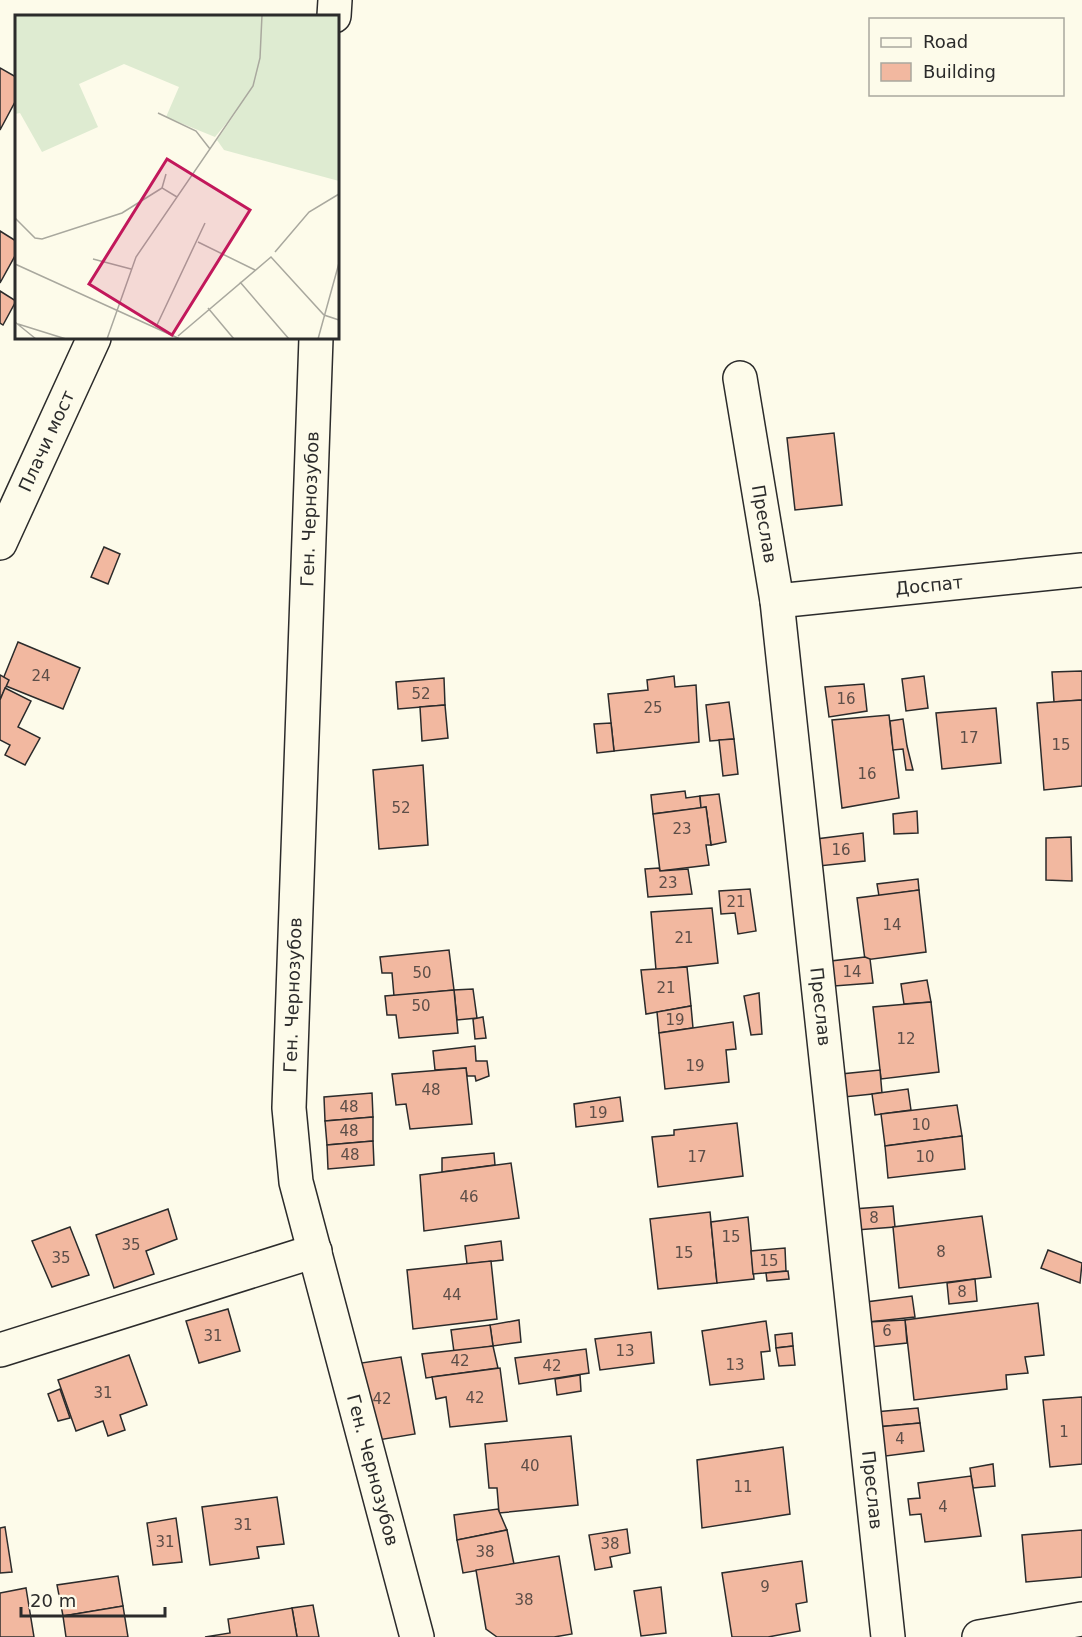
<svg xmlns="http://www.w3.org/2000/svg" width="1082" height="1637" viewBox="0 0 1082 1637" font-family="'DejaVu Sans',sans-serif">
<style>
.building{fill:#f2b8a0;stroke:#2b2b2b;stroke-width:1.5}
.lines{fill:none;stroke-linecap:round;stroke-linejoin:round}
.minor-casing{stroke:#2b2b2b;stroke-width:36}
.minor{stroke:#fdfbea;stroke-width:33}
.labels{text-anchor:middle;stroke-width:4.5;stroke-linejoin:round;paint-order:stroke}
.number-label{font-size:15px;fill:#5d4e48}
.street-label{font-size:18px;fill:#2b2b2b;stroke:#fdfbea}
.inset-road{fill:none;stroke:#a9a89e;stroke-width:1.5}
.view{fill:#c2185b;fill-opacity:0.15;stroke:#c2185b;stroke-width:3}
.inset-edge{fill:none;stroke:#2b2b2b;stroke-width:3}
</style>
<rect width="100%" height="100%" fill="#fdfbea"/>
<g class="building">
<polygon points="0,68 16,77 16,100 0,130"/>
<polygon points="0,231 16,241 16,254 0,283"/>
<polygon points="0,291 16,301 3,325 0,323"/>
<polygon points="834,433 842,505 795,510 787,438"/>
<polygon points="104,547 120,554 108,584 91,577"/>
<polygon points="18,642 80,668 63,709 1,684"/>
<polygon points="1082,671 1082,700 1054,702 1052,672"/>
<polygon points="0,675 9,680 0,700"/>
<polygon points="674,676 675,687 696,685 699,742 614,751 608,694 648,690 647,680"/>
<polygon points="924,676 928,708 906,711 902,679"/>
<polygon points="444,678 445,705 398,709 396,682"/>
<polygon points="864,684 867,711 829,717 825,687"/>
<polygon points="5,688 31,701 18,727 40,738 25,765 5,755 10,745 0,740 0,700"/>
<polygon points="1082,700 1082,786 1044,790 1037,703"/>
<polygon points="729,702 734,739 710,741 706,705"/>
<polygon points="445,705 448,738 422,741 420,707"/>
<polygon points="996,708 1001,763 942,769 936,713"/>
<polygon points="889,715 899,798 842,808 832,720"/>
<polygon points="903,719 907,746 913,770 906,770 903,749 893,750 890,721"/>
<polygon points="611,723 614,751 597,753 594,724"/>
<polygon points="734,739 738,774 723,776 719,740"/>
<polygon points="423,765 428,845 379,849 373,770"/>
<polygon points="685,791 686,798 700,796 701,808 653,814 651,795"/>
<polygon points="719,794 726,842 711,845 706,807 701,808 700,796"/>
<polygon points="706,807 711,845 706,845 709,865 660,871 653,814"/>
<polygon points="917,811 918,833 894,834 893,814"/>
<polygon points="863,833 865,861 819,866 816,839"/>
<polygon points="1071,837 1072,881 1046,880 1046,838"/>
<polygon points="659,868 660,871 688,869 692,894 648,897 645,869"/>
<polygon points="918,879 919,890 879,896 877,884"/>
<polygon points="750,889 756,931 738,934 735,913 721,914 719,891"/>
<polygon points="919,890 926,952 865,960 857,898"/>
<polygon points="712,908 718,963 656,970 651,912"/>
<polygon points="449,950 454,990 394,996 392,973 382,973 380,957"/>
<polygon points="865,957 870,959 873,983 834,986 831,961"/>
<polygon points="687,967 691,1006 646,1014 641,970"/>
<polygon points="927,980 931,1002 904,1004 901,984"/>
<polygon points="473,989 477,1018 457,1020 454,990"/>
<polygon points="454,990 458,1033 399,1038 396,1015 387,1015 385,996"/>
<polygon points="759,993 762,1034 751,1035 744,996"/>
<polygon points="931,1002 939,1072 881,1079 873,1007"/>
<polygon points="691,1006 693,1028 659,1033 657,1012"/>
<polygon points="483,1017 486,1038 475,1039 473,1019"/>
<polygon points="733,1022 736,1049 726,1050 729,1082 665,1089 659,1033"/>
<polygon points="475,1046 476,1061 487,1061 489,1076 476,1081 475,1076 467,1076 466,1068 435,1070 433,1051"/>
<polygon points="466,1068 472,1124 410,1129 406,1104 396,1105 392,1074"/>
<polygon points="880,1070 882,1093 844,1097 841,1074"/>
<polygon points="908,1089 911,1110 875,1115 872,1094"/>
<polygon points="372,1093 373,1117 325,1121 324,1097"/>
<polygon points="620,1097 623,1121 576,1127 574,1104"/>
<polygon points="957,1105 962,1136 885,1146 881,1114"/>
<polygon points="373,1117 373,1141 327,1145 325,1121"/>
<polygon points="737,1123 743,1176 658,1187 652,1137 674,1135 674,1130"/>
<polygon points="962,1136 965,1169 888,1178 885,1146"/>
<polygon points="373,1141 374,1165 328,1169 327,1145"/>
<polygon points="494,1153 495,1165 442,1172 442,1158"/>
<polygon points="511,1163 519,1218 424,1231 420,1175"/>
<polygon points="893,1206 895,1227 856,1230 853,1209"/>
<polygon points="168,1209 177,1239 146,1251 154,1274 114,1288 96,1235"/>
<polygon points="710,1212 717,1283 658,1289 650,1219"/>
<polygon points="982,1216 991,1277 899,1288 893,1227"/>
<polygon points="748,1217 754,1279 717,1283 711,1222"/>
<polygon points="70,1227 89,1275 52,1287 32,1241"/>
<polygon points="501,1241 503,1260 467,1264 465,1246"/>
<polygon points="785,1248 786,1271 753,1274 751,1251"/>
<polygon points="1048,1250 1082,1263 1080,1283 1041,1268"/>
<polygon points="491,1261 497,1319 413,1329 407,1270"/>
<polygon points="788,1271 789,1279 767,1281 766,1273"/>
<polygon points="975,1279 977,1301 949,1304 947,1283"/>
<polygon points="912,1296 915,1317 868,1322 866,1302"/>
<polygon points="1038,1303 1044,1355 1025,1357 1028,1373 1006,1375 1007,1389 914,1400 905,1320"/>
<polygon points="228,1309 240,1351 199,1363 186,1321"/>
<polygon points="519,1320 521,1342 493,1346 490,1325"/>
<polygon points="905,1320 907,1343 870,1347 868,1322"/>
<polygon points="766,1321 770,1351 761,1352 764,1379 710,1385 702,1331"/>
<polygon points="490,1325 493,1346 454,1352 451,1330"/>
<polygon points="651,1332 654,1363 600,1370 595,1339"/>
<polygon points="792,1333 793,1346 776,1348 775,1335"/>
<polygon points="493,1346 498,1368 426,1378 422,1354"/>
<polygon points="793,1346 795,1365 779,1366 776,1348"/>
<polygon points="586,1349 589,1373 519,1384 515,1358"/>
<polygon points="129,1355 147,1405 120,1415 125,1430 108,1436 103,1421 76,1431 58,1380"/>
<polygon points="401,1357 415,1434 366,1442 348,1365"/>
<polygon points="500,1368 507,1421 450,1427 446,1397 436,1399 432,1377"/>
<polygon points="580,1375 581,1391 557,1395 555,1379"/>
<polygon points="60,1389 70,1418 58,1421 48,1394"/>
<polygon points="1082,1397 1082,1464 1050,1467 1043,1400"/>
<polygon points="918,1408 920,1423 877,1427 875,1412"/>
<polygon points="920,1423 924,1451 878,1457 877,1427"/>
<polygon points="571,1436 578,1505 499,1513 497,1488 489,1488 485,1444"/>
<polygon points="783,1447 790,1514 702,1528 697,1460"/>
<polygon points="993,1464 995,1486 973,1488 970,1468"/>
<polygon points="971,1476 981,1536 925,1542 921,1514 910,1515 908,1499 920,1498 918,1483"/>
<polygon points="277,1497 284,1544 257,1547 259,1558 210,1565 202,1507"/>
<polygon points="498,1509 507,1530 457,1540 454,1515"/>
<polygon points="176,1518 182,1562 153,1565 147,1523"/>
<polygon points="5,1527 12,1572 0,1573 0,1528"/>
<polygon points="627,1529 630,1553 610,1557 612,1567 595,1570 589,1535"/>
<polygon points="507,1530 514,1564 463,1573 457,1540"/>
<polygon points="1082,1530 1082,1577 1026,1582 1022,1535"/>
<polygon points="559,1556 572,1634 554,1637 497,1637 486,1629 476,1570"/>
<polygon points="802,1561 807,1602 796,1604 800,1631 768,1637 732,1637 722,1573"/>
<polygon points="118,1576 123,1606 63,1616 57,1585"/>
<polygon points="661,1587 666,1633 641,1636 634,1591"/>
<polygon points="26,1588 34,1637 0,1637 0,1593"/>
<polygon points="313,1605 319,1637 297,1637 292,1608"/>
<polygon points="123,1606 128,1637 66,1637 63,1616"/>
<polygon points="292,1608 297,1637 205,1637 230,1633 228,1619"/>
</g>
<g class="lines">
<g class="minor-casing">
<g id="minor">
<polyline points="334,16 335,0"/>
<path id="s1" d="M316 338 289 1108 296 1182 417 1637"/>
<path id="s2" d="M740 378 777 601 888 1637"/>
<path id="s3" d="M0 543 94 338"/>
<path id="s4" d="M777 601 1082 570"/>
<polyline points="0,1350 315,1251"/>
<polyline points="979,1637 1082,1619"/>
</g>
</g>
<use href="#minor" class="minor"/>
</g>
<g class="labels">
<g class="number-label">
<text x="41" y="681">24</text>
<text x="421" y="699">52</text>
<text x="846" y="704">16</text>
<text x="653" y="713">25</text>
<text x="969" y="743">17</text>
<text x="1061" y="750">15</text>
<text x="867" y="779">16</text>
<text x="401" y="813">52</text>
<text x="682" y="834">23</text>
<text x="841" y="855">16</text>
<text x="668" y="888">23</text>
<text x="736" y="907">21</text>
<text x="892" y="930">14</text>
<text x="684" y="943">21</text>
<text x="852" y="977">14</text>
<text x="422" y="978">50</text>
<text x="666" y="993">21</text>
<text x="421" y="1011">50</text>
<text x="675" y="1025">19</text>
<text x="906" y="1044">12</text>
<text x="695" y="1071">19</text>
<text x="431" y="1095">48</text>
<text x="349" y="1112">48</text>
<text x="598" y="1118">19</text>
<text x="921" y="1130">10</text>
<text x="349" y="1136">48</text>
<text x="350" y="1160">48</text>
<text x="697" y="1162">17</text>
<text x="925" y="1162">10</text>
<text x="469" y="1202">46</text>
<text x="874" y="1223">8</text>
<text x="731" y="1242">15</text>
<text x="131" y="1250">35</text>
<text x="941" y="1257">8</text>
<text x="684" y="1258">15</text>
<text x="61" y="1263">35</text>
<text x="769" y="1266">15</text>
<text x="962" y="1297">8</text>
<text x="452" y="1300">44</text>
<text x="887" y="1336">6</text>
<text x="213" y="1341">31</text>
<text x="625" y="1356">13</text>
<text x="460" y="1366">42</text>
<text x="735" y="1370">13</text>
<text x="552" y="1371">42</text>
<text x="103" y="1398">31</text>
<text x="475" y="1403">42</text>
<text x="382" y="1404">42</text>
<text x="1064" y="1437">1</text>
<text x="900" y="1444">4</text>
<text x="530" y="1471">40</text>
<text x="743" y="1492">11</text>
<text x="943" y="1512">4</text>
<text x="243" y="1530">31</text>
<text x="165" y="1547">31</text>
<text x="610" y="1549">38</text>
<text x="485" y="1557">38</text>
<text x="765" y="1592">9</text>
<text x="524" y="1605">38</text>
</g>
<g class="street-label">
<text dy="6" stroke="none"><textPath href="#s3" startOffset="112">Плачи мост</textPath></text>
<text transform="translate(310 509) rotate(-88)" y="6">Ген. Чернозубов</text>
<text dy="6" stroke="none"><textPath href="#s2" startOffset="148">Преслав</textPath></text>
<text dy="6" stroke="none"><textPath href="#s4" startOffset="153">Доспат</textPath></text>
<text transform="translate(293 995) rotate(-88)" y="6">Ген. Чернозубов</text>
<text dy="6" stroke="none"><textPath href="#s2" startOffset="634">Преслав</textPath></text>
<text dy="6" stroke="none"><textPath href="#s1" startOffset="1143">Ген. Чернозубов</textPath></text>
<text dy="6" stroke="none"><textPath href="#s2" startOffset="1120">Преслав</textPath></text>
</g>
</g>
<g transform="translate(15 15)">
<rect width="324" height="324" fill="#fdfbea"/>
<path d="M0 0H324V166L209 135 202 125 224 93 200 122 151 102 164 72 109 49 64 69 83 112 27 137 5 98 0 99Z" fill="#deebd1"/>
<path class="inset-road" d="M143 98 181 116 195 134M151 159 147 173 162 182M0 203 20 223 27 224 107 198 147 173M183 227 240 255M260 237 294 197 324 179M78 244 116 254M0 249 165 324M225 267 274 324M193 293 219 324M0 307 21 324M3 309 51 324M141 312 190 208M163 321 256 242 309 300 324 305M92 324 121 242 238 71 245 43 247 0M303 324 324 248"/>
<path class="view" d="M152 144 235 195 157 320 74 269Z"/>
<rect width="324" height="324" class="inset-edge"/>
</g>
<rect x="869" y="18" width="195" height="78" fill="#fdfbea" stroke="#a9a89e" stroke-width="1.5"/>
<rect x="881" y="38" width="30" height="9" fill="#fdfbea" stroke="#a9a89e" stroke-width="1.5"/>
<text x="923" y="48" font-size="18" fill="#2b2b2b">Road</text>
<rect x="881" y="63" width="30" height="18" fill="#f2b8a0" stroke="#a9a89e" stroke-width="1.5"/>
<text x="923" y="78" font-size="18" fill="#2b2b2b">Building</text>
<path d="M21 1607v9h144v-9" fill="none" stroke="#2b2b2b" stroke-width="3"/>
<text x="30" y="1607" font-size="18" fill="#2b2b2b" stroke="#fdfbea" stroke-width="4.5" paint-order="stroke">20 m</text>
</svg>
